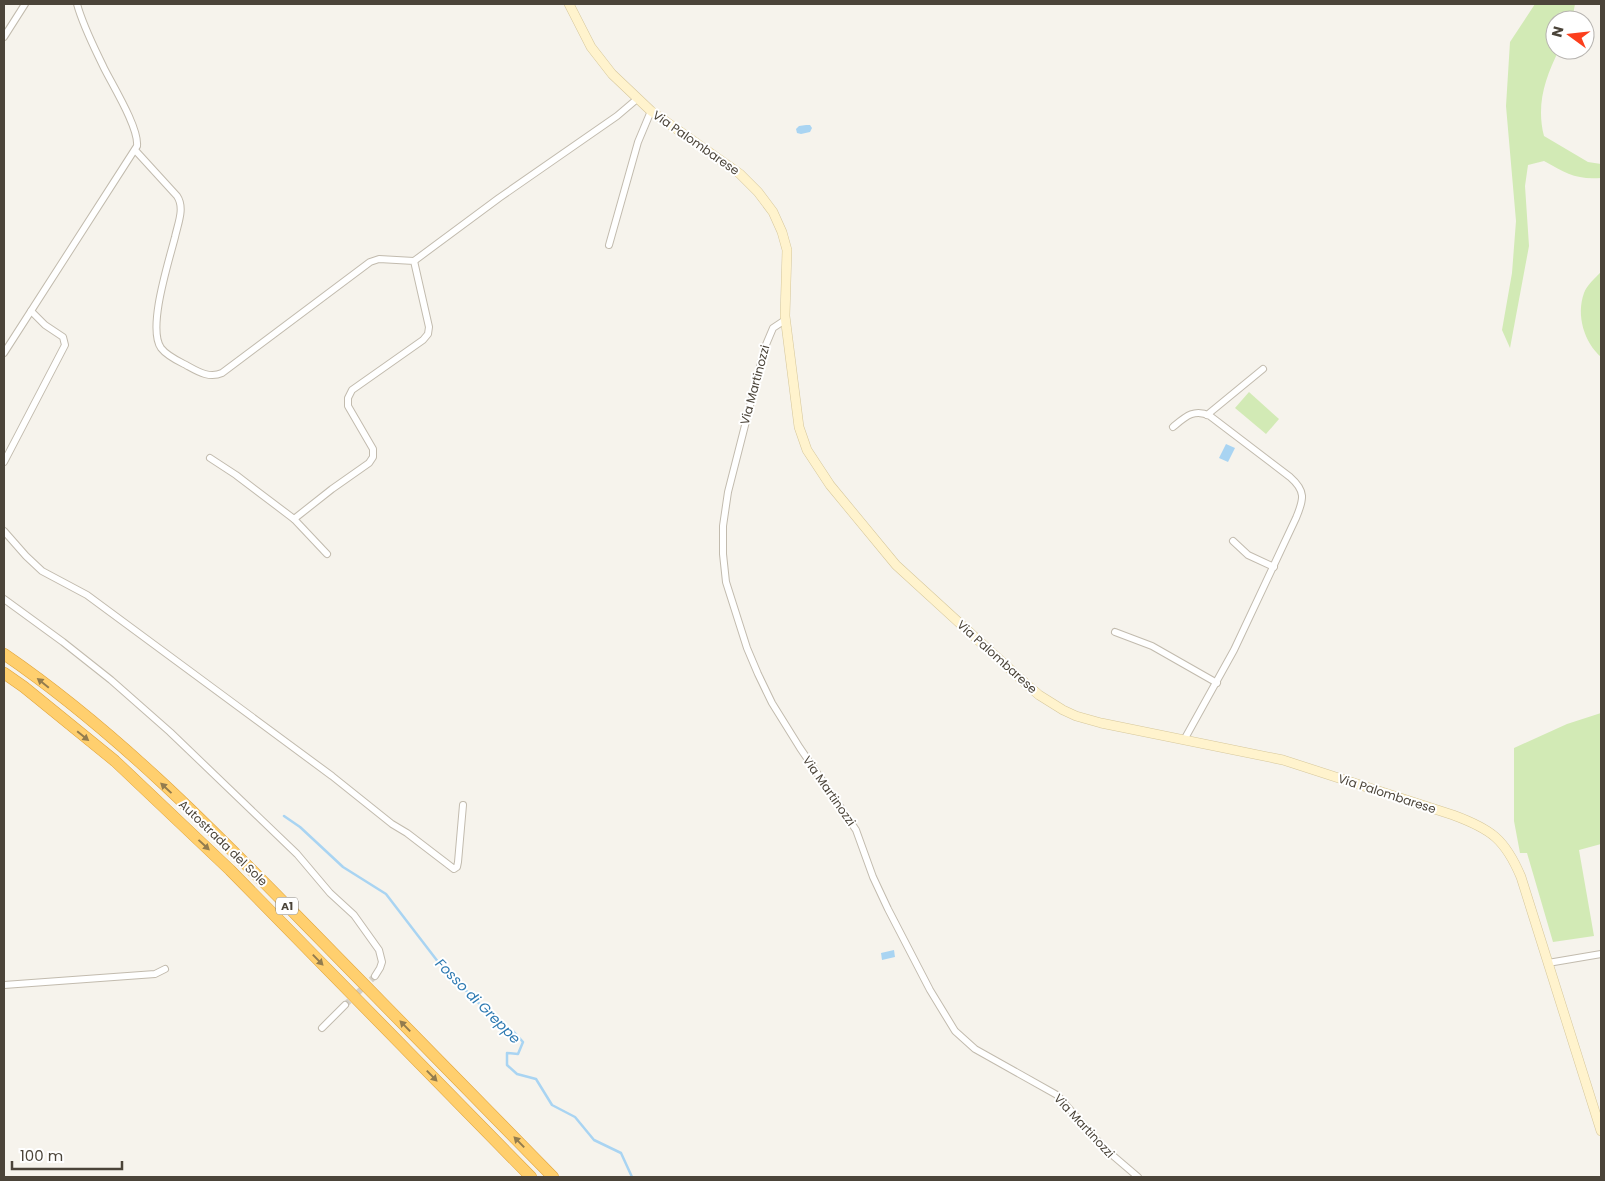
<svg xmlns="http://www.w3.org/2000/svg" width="1605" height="1181" viewBox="0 0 1605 1181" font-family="Poppins,sans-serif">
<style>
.green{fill:#d2eab5}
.water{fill:#a9d4f2}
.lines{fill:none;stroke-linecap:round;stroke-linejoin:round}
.stream{stroke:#a9d4f2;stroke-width:2.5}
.street-tunnel{stroke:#d4d0c8;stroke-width:6;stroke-dasharray:6 3;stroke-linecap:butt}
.street-casing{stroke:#c2bbae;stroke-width:8}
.secondary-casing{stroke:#d6c79b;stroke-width:10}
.highway-casing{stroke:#e0a43c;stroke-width:12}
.street{stroke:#fff;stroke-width:6}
.secondary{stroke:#fff3cd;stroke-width:9}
.highway{stroke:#ffcf6e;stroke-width:11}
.oneway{fill:#937c4e}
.labels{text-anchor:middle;stroke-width:4;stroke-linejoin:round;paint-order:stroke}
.shield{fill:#fff;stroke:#817c74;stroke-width:1}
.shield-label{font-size:11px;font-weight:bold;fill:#4b4439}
.street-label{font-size:12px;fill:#4b4439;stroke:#fff}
.water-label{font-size:14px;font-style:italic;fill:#2e7ab2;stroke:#fff}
</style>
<rect width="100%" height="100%" fill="#f6f3ec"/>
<g class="green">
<path d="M1535 4H1575L1572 20H1555V50H1559C1545 78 1536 105 1544 136L1588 162 1601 164V178C1576 180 1566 173 1544 161L1528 165 1525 186 1529 246 1510 348 1502 330 1512 273 1516 221 1506 106 1510 42Z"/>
<path d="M1601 272V357C1584 342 1576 315 1584 293 1587 285 1595 278 1601 272Z"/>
<polygon points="1249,392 1279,419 1266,434 1235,408"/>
<polygon points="1601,713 1601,844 1579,850 1594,936 1553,942 1527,853 1520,853 1514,821 1514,748 1567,724"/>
</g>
<g class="water">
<polygon points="806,125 810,125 812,128 810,132 801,134 797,133 796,129 799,126"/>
<polygon points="1226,444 1235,448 1228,462 1219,458"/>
<polygon points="894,950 895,957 882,960 881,953"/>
</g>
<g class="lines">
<polyline class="stream" points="284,816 300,827 343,867 386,894 442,967 496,1020 513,1031 523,1042 518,1054 507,1053 507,1065 517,1074 536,1079 552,1105 575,1117 594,1140 621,1153 632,1177"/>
<polyline class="street-tunnel" points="345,1005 375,976"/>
<g class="street-casing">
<g id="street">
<polyline points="4,37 25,4"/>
<path d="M135 150 177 196C185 208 178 223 175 237 169 261 147 328 161 348 167 356 178 361 186 365 197 371 209 379 222 373L370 262 379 259 414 261 429 327 428 334 423 340 352 390 348 398V406L373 449V457L369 463 332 489 294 519 236 475 210 458"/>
<polyline points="609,245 638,142 651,111"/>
<polyline points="414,261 499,198 617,116 637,99"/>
<polyline points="785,320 773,328 765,347 728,492 723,526 723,554 726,582 747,648 758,674 772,703 800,748 856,830 873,877 888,909 930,990 955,1031 975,1049 1057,1095 1104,1148 1138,1177"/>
<path d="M4 353 137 146C139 128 113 86 104 68 94 47 83 26 77 4"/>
<polyline points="1207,415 1263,369"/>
<path d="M1173 427C1185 417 1194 408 1210 416L1290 477C1306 491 1304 499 1296 518L1234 650 1184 740"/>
<polyline points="4,462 65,345 63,337 45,325 31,311"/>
<polyline points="294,519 327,554"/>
<polyline points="4,531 26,556 42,571 87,595 332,776 392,824 407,833 454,869 457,867 458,862 463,805"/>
<polyline points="1233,541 1248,555 1274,567"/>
<polyline points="4,599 63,642 111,680 170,732 297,854 330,893 354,915 379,950 382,962 380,968 375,976"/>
<polyline points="1115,632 1152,646 1217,683"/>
<polyline points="1548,963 1601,954"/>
<polyline points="4,985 155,974 165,969"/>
<polyline points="322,1028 345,1005"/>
</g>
</g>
<g class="secondary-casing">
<path id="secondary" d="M569 4 591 47 612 74 651 111 740 174 758 192 773 212 782 232 787 250 785 316 799 427 807 450 830 485 896 565 1025 683 1039 695 1063 710 1076 716 1101 723 1283 760 1453 815C1491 829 1505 839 1521 877L1601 1131"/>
</g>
<g class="highway-casing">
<g id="highway">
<path d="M4 654C115 730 211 828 305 924 388 1008 470 1093 553 1177"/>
<polyline points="4,673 24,687 115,761 230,870 531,1177"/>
</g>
</g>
<use href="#street" class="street"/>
<use href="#secondary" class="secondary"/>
<use href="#highway" class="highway"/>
</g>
<defs><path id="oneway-solid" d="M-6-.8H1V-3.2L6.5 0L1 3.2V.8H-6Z" transform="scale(1.25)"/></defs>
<g class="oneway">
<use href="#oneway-solid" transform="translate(43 683) rotate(-141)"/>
<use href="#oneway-solid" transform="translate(83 736) rotate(39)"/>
<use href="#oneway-solid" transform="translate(166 788) rotate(-137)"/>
<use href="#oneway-solid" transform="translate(204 845) rotate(43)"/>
<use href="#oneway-solid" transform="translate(318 960) rotate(46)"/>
<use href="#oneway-solid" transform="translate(405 1026) rotate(-134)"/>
<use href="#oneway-solid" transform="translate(432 1076) rotate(46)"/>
<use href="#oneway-solid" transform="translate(519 1142) rotate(-134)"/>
</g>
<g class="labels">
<rect class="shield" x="276" y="897.5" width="22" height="17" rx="4"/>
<g class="shield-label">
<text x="287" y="910">A1</text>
</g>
<g class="street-label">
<text transform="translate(696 143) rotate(35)" y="4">Via Palombarese</text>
<text transform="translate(755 385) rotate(-75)" y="4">Via Martinozzi</text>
<text transform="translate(997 657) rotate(42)" y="4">Via Palombarese</text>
<text transform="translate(829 791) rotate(55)" y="4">Via Martinozzi</text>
<text transform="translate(1387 794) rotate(18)" y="4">Via Palombarese</text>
<text transform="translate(223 843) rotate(44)" y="4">Autostrada del Sole</text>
<text transform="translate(1084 1126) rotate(47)" y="4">Via Martinozzi</text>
</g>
<g class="water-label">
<text transform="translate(478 1001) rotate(45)" y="5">Fosso di Greppe</text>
</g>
</g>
<rect width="1605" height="1181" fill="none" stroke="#4b4439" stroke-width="10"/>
<g transform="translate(1570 35) rotate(285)"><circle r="24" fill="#ffffff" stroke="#b7b4b0"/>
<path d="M0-4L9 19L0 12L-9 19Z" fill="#fc3f1d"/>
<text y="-8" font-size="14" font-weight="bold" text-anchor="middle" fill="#4b4439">N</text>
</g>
<path d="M12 1161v8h110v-8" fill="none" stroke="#4b4439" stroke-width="2.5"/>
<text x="20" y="1161" font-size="15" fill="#4b4439" stroke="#ffffff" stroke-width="4" paint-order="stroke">100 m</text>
</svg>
